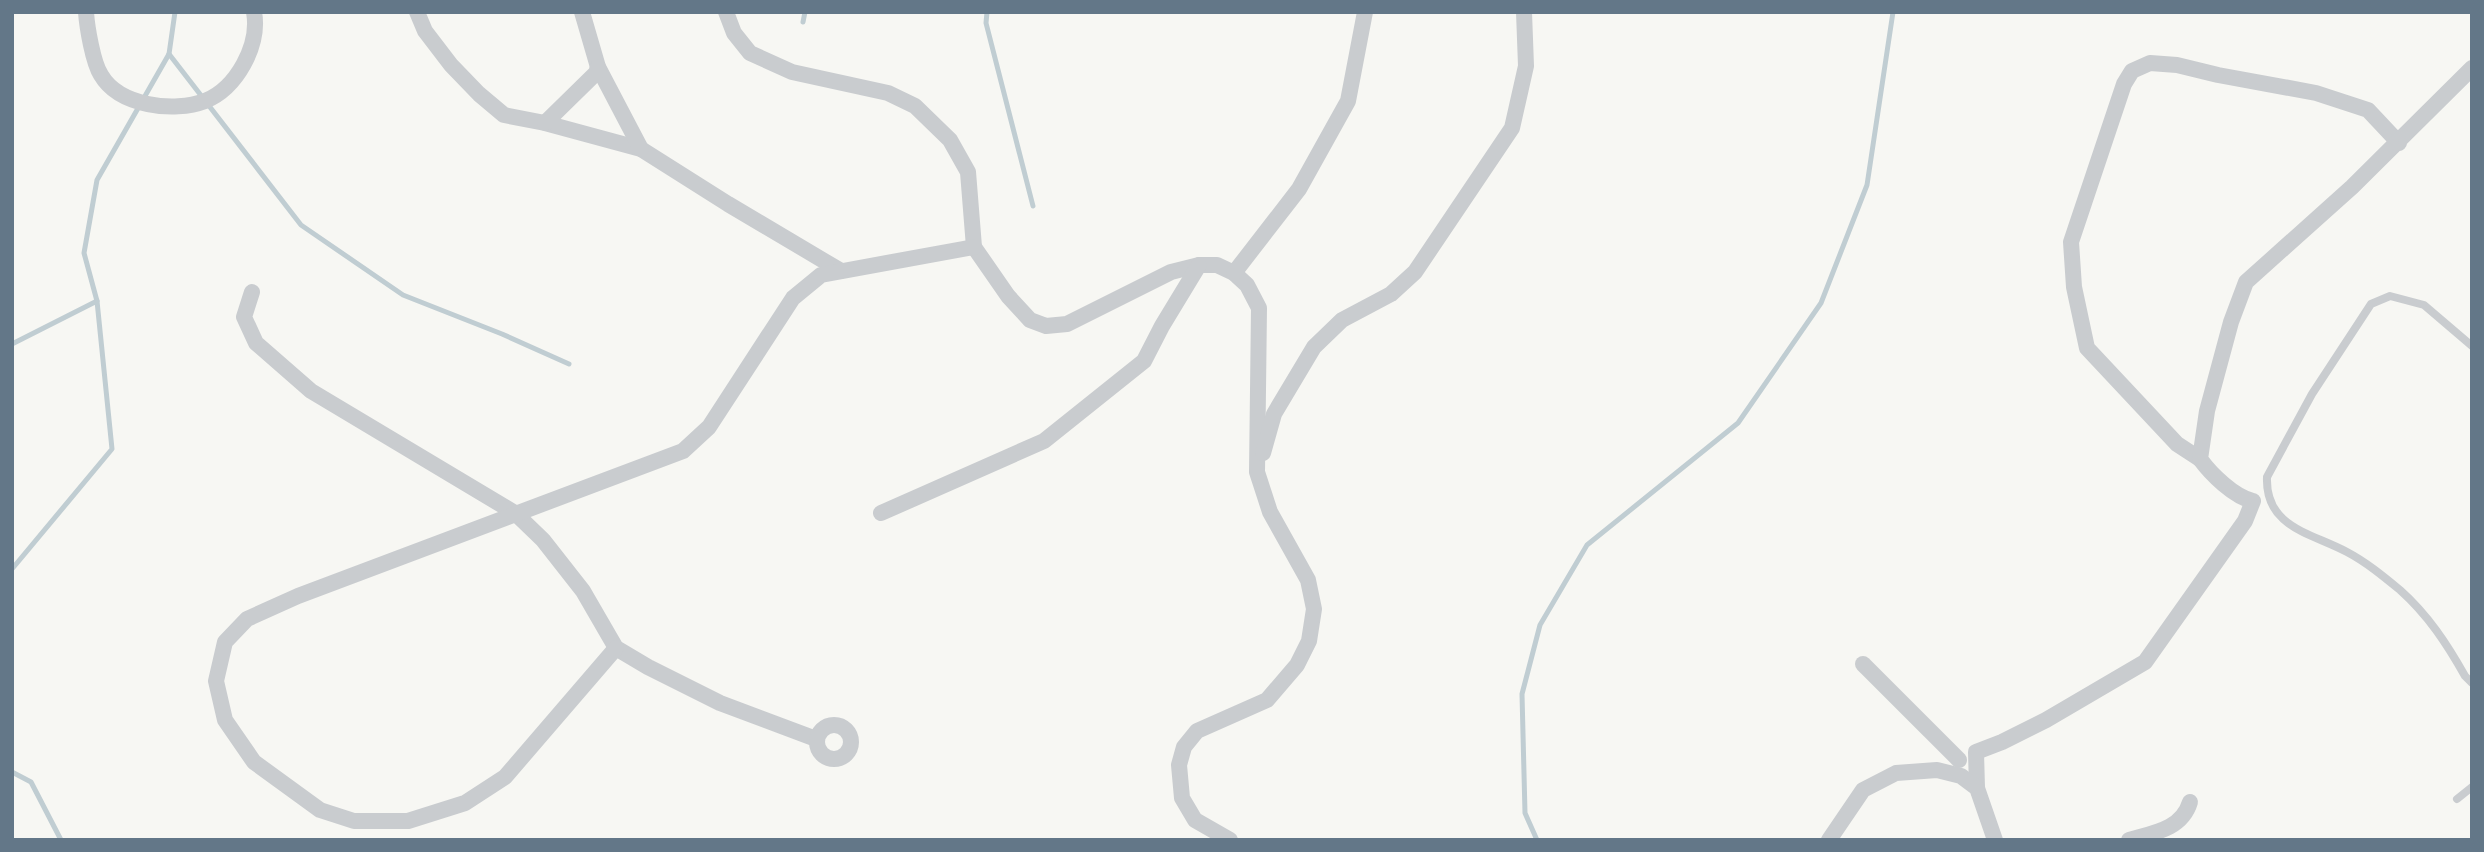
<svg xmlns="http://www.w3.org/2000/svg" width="2484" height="852" viewBox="0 0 2484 852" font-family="Poppins,sans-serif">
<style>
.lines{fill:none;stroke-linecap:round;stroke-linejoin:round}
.stream{stroke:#c0cdd2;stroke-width:5}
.service{stroke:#c9cccf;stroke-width:8}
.minor{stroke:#c9cccf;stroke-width:16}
</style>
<rect width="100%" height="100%" fill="#f7f7f3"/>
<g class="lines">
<g class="stream">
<polyline points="987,12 986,23 1033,206"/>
<polyline points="803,22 805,12"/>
<polyline points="169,54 301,225 403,295 502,334 569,364"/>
<polyline points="12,344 97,301"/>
<polyline points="12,569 112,449 97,301 84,253 97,180 169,54 175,12"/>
<polyline points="12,772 31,782 61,840"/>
<polyline points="1537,840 1525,813 1522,694 1540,625 1587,545 1738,423 1821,303 1867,185 1893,12"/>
</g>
<g class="service">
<path d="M2472 346 2424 305 2390 296 2371 304 2312 394 2267 477C2265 528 2312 533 2347 552 2366 562 2383 576 2400 590 2428 615 2447 644 2465 676L2472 683"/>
<polyline points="2457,799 2472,787"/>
</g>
<g class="minor">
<path d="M86 12C87 27 93 63 101 75 119 106 174 113 205 101 237 88 260 45 254 12"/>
<polyline points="417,12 425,31 451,65 479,94 504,115 545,123 641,149 728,204 841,271"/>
<polyline points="582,12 598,67 641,149"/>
<polyline points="726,12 734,33 750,53 792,72 888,93 915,106 950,140 968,172 974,247 1008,296 1030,320 1046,326 1067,324 1171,272 1199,265 1217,265 1234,273 1247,285 1259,308 1257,472 1270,512 1308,580 1314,609 1309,641 1297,665 1267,700 1197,731 1184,747 1179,765 1182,798 1195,820 1230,840"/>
<polyline points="545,123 596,73 598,67"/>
<polyline points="1234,273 1299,189 1348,101 1365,12"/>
<polyline points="252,292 244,317 256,343 311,391 515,513 543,540 583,591 616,648 648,667 720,703 816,739"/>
<polyline points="1263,453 1274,414 1314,347 1342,320 1391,294 1415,272 1512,128 1526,66 1524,12"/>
<polyline points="2200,459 2177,444 2087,348 2074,287 2071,242 2124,84 2132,71 2150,63 2177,65 2218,75 2316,93 2368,110 2399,143"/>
<polyline points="881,513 1044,441 1144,361 1162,326 1199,265"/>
<polyline points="616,648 505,777 465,803 408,821 354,821 320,810 254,762 225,720 216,681 225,642 247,619 298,596 683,451 709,427 793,298 821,275 974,247"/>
<polyline points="1863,664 1959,760"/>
<circle cx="834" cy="742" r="17"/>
<path d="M1977 788 1976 752 2002 742 2046 720 2145 662 2245 521 2253 501C2234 497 2211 474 2200 459L2207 411 2231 322 2246 282 2352 187 2472 68"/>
<polyline points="1829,840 1863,790 1896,773 1937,770 1961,776 1977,788 1995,840"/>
<path d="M2129 840C2154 833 2182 829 2190 802"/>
</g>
</g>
<rect width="2484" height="852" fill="none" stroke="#637788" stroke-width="28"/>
</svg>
